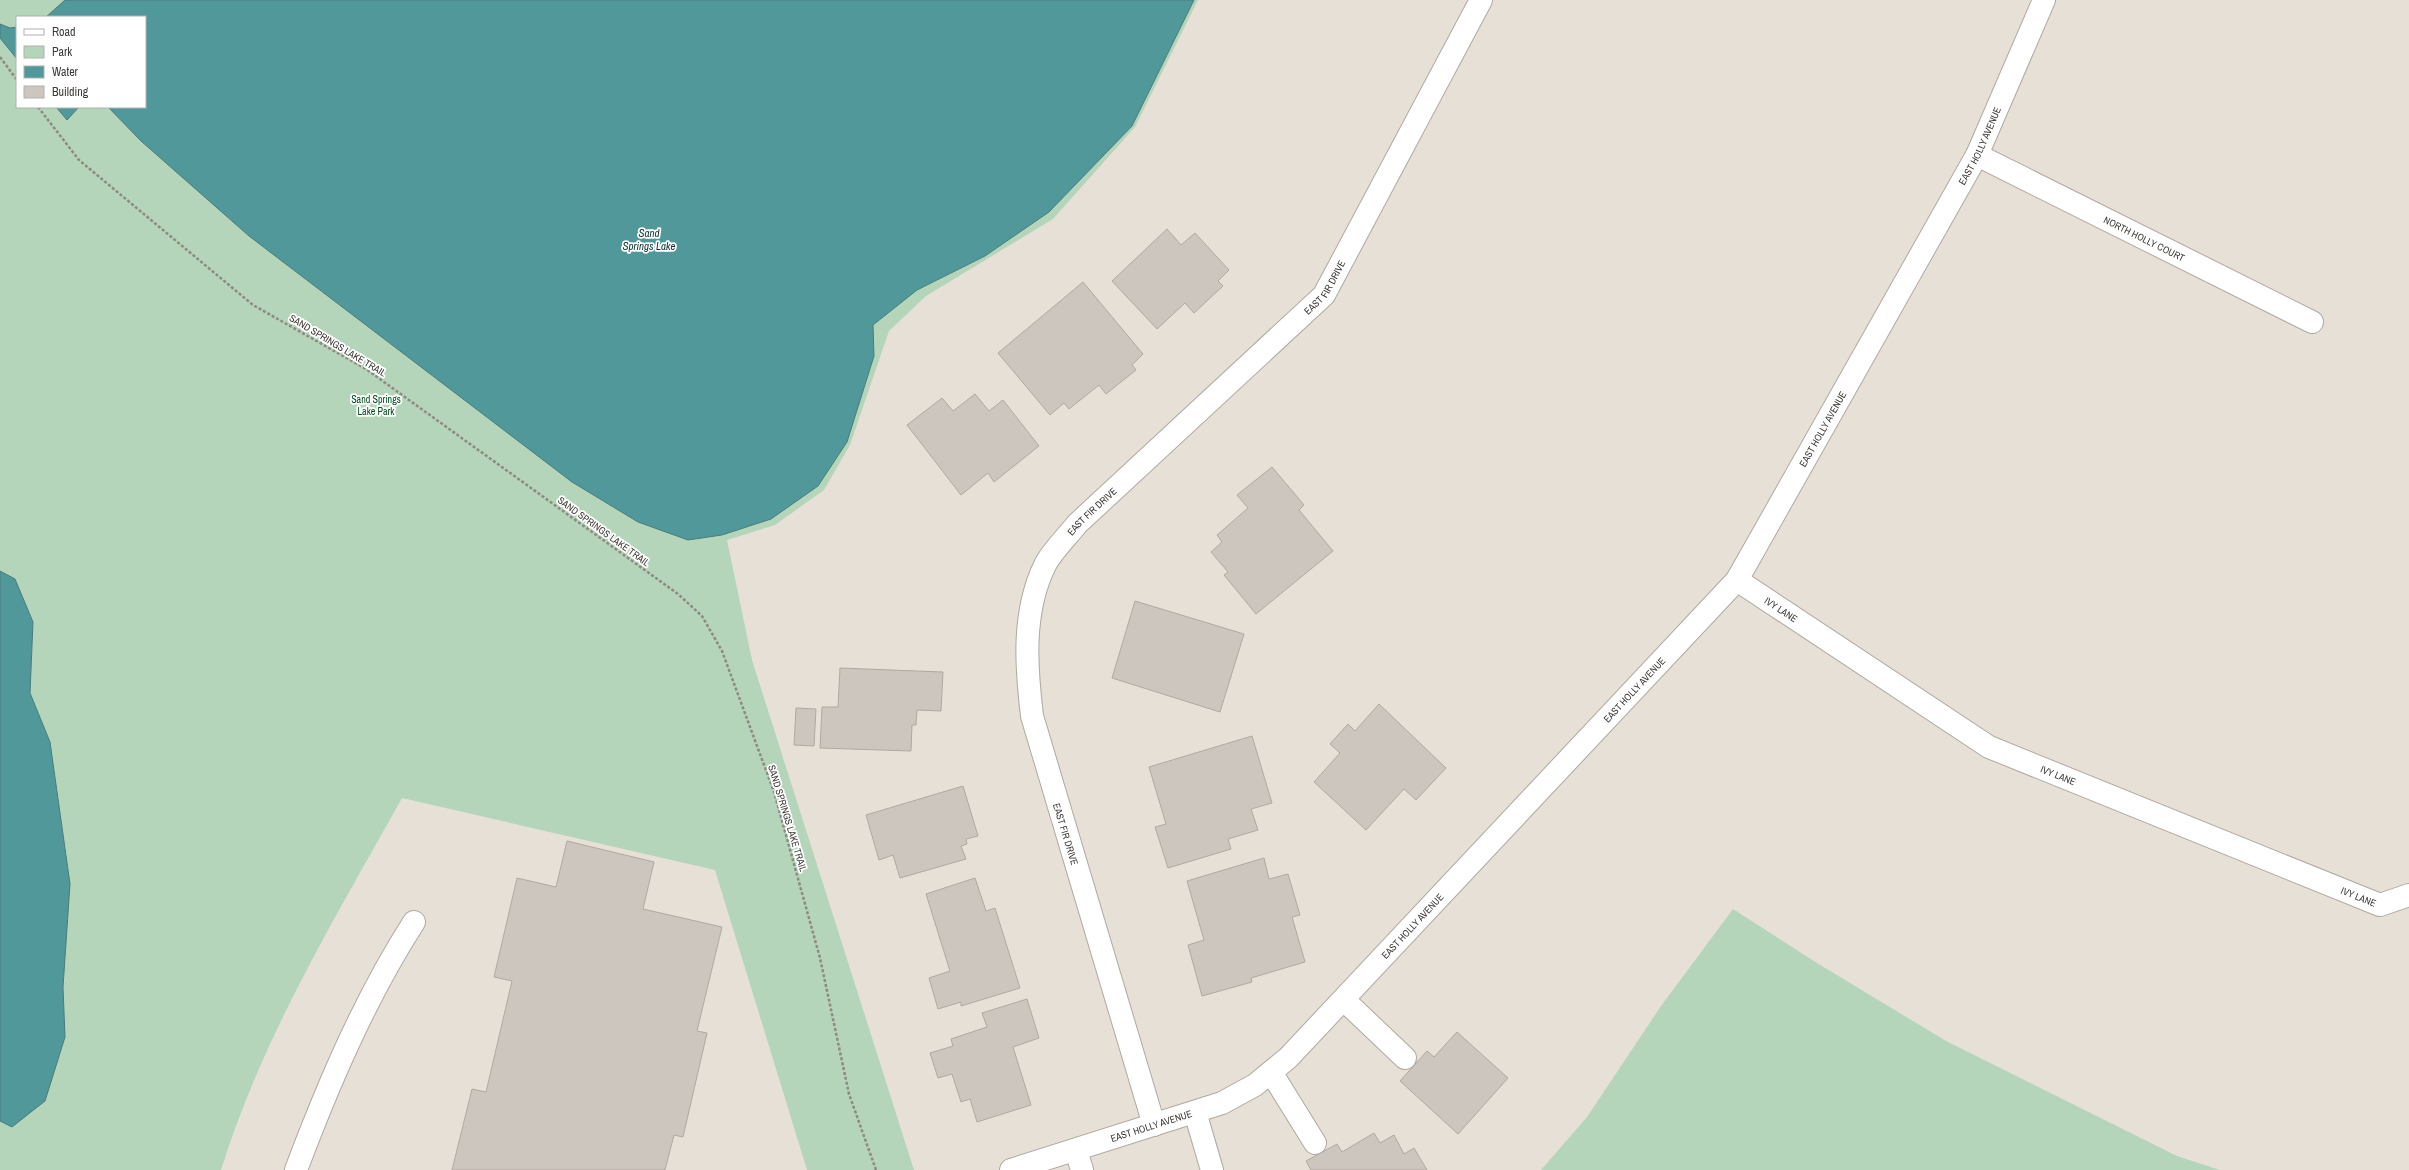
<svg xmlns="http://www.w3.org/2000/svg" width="2409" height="1170" viewBox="0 0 2409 1170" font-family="'Archivo Narrow',sans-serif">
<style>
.green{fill:#b5d5ba;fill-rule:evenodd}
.water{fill:#51989a;stroke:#4b7c7c}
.building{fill:#cdc6be;stroke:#b0a9a2}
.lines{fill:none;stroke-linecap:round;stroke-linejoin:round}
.minor-casing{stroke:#afa9a1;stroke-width:24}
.path{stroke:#8e8983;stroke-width:2.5;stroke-dasharray:3 2;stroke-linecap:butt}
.minor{stroke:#fff;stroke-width:22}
.labels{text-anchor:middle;stroke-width:3.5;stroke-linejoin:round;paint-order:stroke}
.street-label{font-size:10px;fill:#3d3a37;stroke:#fff}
.park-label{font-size:10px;fill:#004b1c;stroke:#fff}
.water-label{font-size:11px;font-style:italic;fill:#0c3032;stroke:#fff}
</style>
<rect width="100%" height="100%" fill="#e7e0d7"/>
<g class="green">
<path d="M0 0H1198L1135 127 1053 219 926 296 889 331 850 445 824 490 775 525 727 540 752 660 914 1170H807L715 870 402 798C335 918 262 1038 221 1170H0ZM17 17H145V107H17Z"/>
<polygon points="1733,909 1817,963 1946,1041 2177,1156 2220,1170 1541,1170 1587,1117 1661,1006"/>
</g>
<g class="water">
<polygon points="65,0 1194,0 1132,126 1049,212 985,256 917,290 873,325 874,356 847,442 818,486 771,519 722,535 688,540 638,522 572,482 249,236 141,141 108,107 145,107 145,17 46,17"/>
<polygon points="0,24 10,28 17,27 17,59 0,38"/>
<polygon points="56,107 79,107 67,120"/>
<polygon points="0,571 15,579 33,622 30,693 50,742 70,884 63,987 65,1037 45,1101 12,1127 0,1121"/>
</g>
<g class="building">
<polygon points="1167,229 1181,245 1195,233 1229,270 1218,281 1223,286 1194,313 1185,303 1157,329 1112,281"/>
<polygon points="1083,282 1143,354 1132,365 1136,370 1106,394 1099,385 1069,409 1064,403 1050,415 998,353"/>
<polygon points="975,394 989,411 1003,400 1039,446 994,482 988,473 961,495 907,425 942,398 953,411"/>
<polygon points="1272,467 1304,505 1299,510 1333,551 1256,614 1224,575 1228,572 1211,552 1222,542 1217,535 1248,508 1237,495"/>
<polygon points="1135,601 1244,634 1220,712 1112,678"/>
<polygon points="840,668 943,672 941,711 917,710 916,725 912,725 911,751 820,748 822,707 838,707"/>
<polygon points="1379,704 1446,768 1416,800 1404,789 1366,830 1314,782 1340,753 1330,744 1348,724 1355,731"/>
<polygon points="796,708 816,709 814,746 794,745"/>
<polygon points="1252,736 1272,803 1251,809 1258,830 1228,839 1231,849 1168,868 1155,827 1166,824 1149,767"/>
<polygon points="963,786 978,836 966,839 967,844 961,846 966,859 900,878 893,855 879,860 866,815"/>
<polygon points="567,841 654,862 643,909 722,927 697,1031 707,1033 683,1137 674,1135 665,1170 452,1170 472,1089 486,1092 512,981 494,977 517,878 556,887"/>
<polygon points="1264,858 1269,879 1288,874 1300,915 1292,917 1305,962 1251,978 1252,982 1202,996 1188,945 1204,940 1187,881"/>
<polygon points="975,878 986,911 995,908 1020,988 961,1006 961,1002 938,1009 929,978 950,971 926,894"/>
<polygon points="1027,999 1039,1038 1013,1047 1031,1105 977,1122 970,1099 961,1102 952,1074 938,1078 930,1053 953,1046 951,1039 987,1027 982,1013"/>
<polygon points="1457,1032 1508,1078 1458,1134 1400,1081 1427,1051 1434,1057"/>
<polygon points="1374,1133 1380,1143 1394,1135 1404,1154 1414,1148 1427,1170 1311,1170 1306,1161 1337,1144 1342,1152"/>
</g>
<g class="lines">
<g class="minor-casing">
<g id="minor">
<path id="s1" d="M1977 155 2312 322"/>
<path id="s2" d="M1737 580 1989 747 2380 905 2409 895"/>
<polyline points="1344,1000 1405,1058"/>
<polyline points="1271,1072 1315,1143"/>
<polyline points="1195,1112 1212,1170"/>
<path id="s3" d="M1154 1125 1032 716C1026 666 1022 612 1045 565 1052 551 1067 537 1077 524L1324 295 1481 0"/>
<polyline points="1076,1150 1082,1170"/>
<path d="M296 1170C328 1085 365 998 414 922"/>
<path id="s4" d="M1011 1170 1222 1103 1255 1085 1288 1058 1737 580 1977 155 2044 0"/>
</g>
</g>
<g class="path">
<polyline points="0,57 17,80"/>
<polyline points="38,107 79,160 253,305 366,369 678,594 702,616 722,651 774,792 820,958 849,1094 876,1170"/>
</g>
<use href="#minor" class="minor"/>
</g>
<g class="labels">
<g class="street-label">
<text dy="4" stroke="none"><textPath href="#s4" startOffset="1455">EAST HOLLY AVENUE</textPath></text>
<text dy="4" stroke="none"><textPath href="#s1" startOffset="187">NORTH HOLLY COURT</textPath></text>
<text dy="4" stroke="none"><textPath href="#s3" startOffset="976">EAST FIR DRIVE</textPath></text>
<text transform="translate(338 345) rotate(31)" y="4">SAND SPRINGS LAKE TRAIL</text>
<text dy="4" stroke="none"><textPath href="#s4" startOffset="1131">EAST HOLLY AVENUE</textPath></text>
<text dy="4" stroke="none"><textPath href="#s3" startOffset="652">EAST FIR DRIVE</textPath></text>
<text transform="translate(604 531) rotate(36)" y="4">SAND SPRINGS LAKE TRAIL</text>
<text dy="4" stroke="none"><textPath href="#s2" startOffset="53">IVY LANE</textPath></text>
<text dy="4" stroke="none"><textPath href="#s4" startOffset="807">EAST HOLLY AVENUE</textPath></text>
<text dy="4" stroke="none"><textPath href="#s2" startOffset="377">IVY LANE</textPath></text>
<text transform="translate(788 818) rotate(73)" y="4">SAND SPRINGS LAKE TRAIL</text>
<text transform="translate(1066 834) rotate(73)" y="4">EAST FIR DRIVE</text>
<text dy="4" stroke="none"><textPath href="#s2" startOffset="701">IVY LANE</textPath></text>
<text dy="4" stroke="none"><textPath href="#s4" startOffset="483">EAST HOLLY AVENUE</textPath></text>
<text dy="4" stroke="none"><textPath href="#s4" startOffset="147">EAST HOLLY AVENUE</textPath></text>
</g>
<g class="park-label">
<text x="376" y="403">Sand Springs<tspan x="376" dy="12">Lake Park</tspan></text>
</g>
<g class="water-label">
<text x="649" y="237">Sand<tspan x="649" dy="13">Springs Lake</tspan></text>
</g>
</g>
<rect x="16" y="16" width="130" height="92" fill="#ffffff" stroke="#b1b0af"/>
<rect x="24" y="29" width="20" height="6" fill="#ffffff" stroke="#b1b0af"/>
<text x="52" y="36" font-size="12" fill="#3d3a37">Road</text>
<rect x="24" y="46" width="20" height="12" fill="#b5d5ba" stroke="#b1b0af"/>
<text x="52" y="56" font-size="12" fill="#3d3a37">Park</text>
<rect x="24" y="66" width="20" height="12" fill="#51989a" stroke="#b1b0af"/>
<text x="52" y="76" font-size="12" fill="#3d3a37">Water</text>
<rect x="24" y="86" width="20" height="12" fill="#cdc6be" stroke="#b1b0af"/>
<text x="52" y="96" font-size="12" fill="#3d3a37">Building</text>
</svg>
